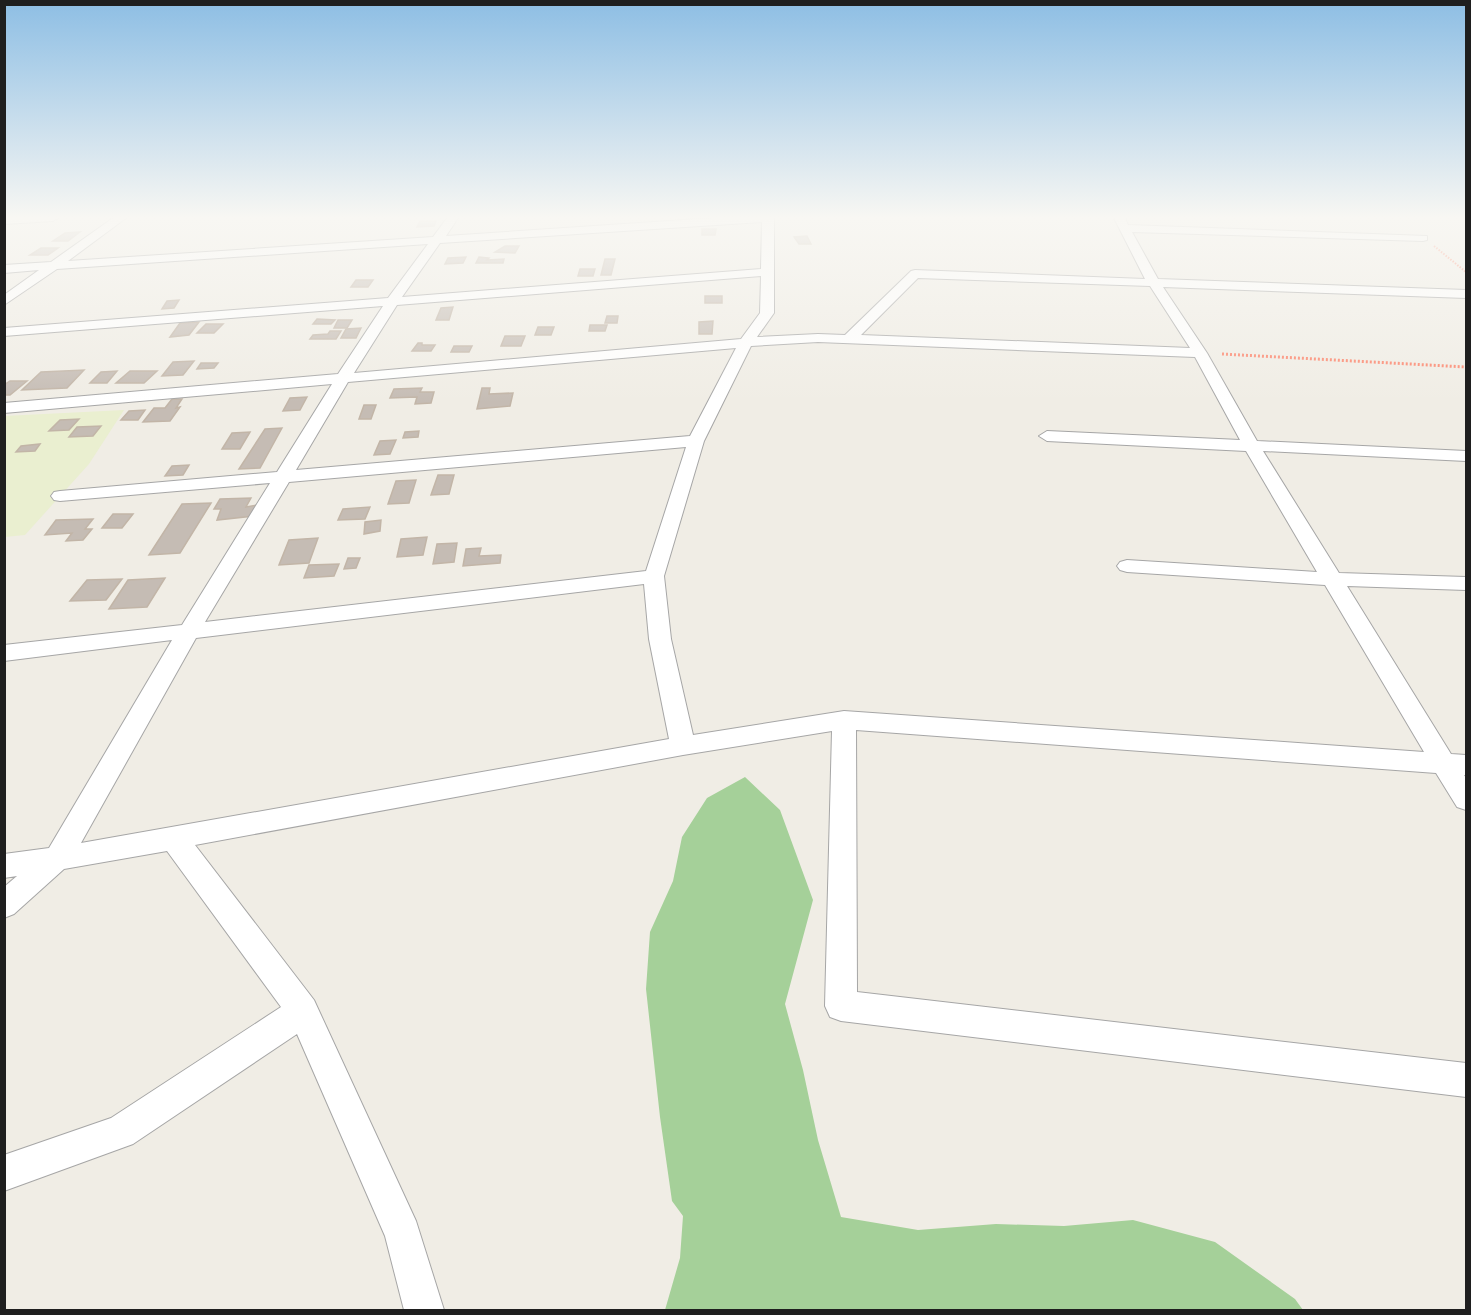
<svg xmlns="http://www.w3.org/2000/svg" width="1471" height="1315" viewBox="0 0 1471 1315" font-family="Quicksand,sans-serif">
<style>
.farmland{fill:#eaefd0}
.forest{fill:#a5d099}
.building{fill:#c5bcb4;stroke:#c2b5a7;stroke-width:1.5}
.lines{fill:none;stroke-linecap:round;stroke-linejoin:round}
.minor-casing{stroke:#a6a6a6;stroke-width:2}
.path-far1{stroke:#fc836a;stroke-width:2;stroke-dasharray:1.5 1.5;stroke-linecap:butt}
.path{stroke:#fc836a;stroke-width:3;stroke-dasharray:2 2;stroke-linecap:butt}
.minor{fill:#fff;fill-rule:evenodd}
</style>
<rect width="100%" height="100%" fill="#f0ede5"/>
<polygon class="farmland" points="124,410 89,464 25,535 5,537 4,416"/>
<polygon class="forest" points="745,777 780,810 813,900 785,1004 803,1070 818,1140 841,1217 918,1230 996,1224 1064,1226 1133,1220 1215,1242 1295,1299 1303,1310 665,1310 680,1258 683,1216 672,1201 660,1117 646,989 650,932 673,881 682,837 707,798"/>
<g class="building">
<polygon points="420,221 436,221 434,226 417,227"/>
<polygon points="702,229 716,229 715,235 702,235"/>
<polygon points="80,232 68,241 53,241 65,233"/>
<polygon points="807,236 811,244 799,244 794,237"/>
<polygon points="505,246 519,246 515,253 495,252"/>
<polygon points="41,248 58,248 48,255 30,255"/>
<polygon points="466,257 463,263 445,264 448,258"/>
<polygon points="479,257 489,258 487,260 504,259 503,263 476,263"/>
<polygon points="605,259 615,259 611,275 601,275"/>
<polygon points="580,269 595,269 593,276 578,276"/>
<polygon points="356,280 373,280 368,287 351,287"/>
<rect x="705" y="296" width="17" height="7"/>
<polygon points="179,300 174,308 162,309 167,301"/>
<polygon points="453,307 449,320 436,320 441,308"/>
<polygon points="607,316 618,316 617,323 605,323"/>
<polygon points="317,319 335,320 331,324 313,324"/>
<polygon points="338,320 352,320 347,328 334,328"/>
<polygon points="713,321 712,334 699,334 699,322"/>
<polygon points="199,322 189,335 170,337 180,323"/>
<polygon points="206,324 223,324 214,333 197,333"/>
<polygon points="590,325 607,325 605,331 589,331"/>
<polygon points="538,327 554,327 551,335 535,335"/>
<polygon points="361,328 356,338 341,338 346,329"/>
<polygon points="330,331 341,331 336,339 310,339 313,335 328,334"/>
<polygon points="505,336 525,336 521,346 501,346"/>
<polygon points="418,343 422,343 422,345 435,345 431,351 412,351"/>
<polygon points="454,346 472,346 469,352 451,352"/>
<polygon points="194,361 183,375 162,376 173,362"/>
<polygon points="201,363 218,363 214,368 197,369"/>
<polygon points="84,370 67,388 22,390 41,372"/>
<polygon points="117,371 107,383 90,383 101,372"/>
<polygon points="130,371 157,371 144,383 116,383"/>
<polygon points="10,381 27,381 10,395 4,395 4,385"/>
<polygon points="422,388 420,392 434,392 431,403 415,404 417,397 390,398 394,389"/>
<polygon points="482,388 490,388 489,394 513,393 510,406 477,409"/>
<polygon points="307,397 300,410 283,411 290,398"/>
<polygon points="172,399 182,399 176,408 180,407 170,421 143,422 154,408 165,408"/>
<polygon points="364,405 376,405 371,419 359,419"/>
<polygon points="145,410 138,420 121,420 129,411"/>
<polygon points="79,419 69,430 49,431 60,420"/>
<polygon points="101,426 93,436 69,437 77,427"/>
<polygon points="282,428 260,468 239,469 265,429"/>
<polygon points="419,431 418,437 403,438 405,432"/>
<polygon points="250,432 240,449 222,449 232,433"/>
<polygon points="396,440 390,454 374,455 380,441"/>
<polygon points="40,444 35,451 16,452 21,446"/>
<polygon points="189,465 183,475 165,476 172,466"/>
<polygon points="438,475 454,475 449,494 431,495"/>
<polygon points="416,480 409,503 388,504 396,481"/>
<polygon points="251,498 246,507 257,505 254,516 217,520 221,509 214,509 220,499"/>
<polygon points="211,503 180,553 149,555 182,504"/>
<polygon points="370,507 365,519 338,520 343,509"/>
<polygon points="113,514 133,514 122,528 102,528"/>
<polygon points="93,519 85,529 92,529 83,540 66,541 72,533 45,535 56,520"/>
<polygon points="381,520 380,531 364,534 365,522"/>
<polygon points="427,537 423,555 397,557 401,539"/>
<polygon points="318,538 309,563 279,565 289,540"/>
<polygon points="457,543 454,562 433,564 437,544"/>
<polygon points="481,548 479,556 501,555 500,563 463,566 466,549"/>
<polygon points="348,558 360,558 356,568 344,569"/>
<polygon points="339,564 334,576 304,578 309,565"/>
<polygon points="165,578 147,607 109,609 128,580"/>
<polygon points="122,579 106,600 70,601 87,580"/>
</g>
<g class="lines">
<g class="minor-casing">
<g id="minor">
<polygon points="4,218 58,218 53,221 4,224"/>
<path d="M113 218H126L68 261 433 237 447 218H458L446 236 714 218H774V313L757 337 818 334 845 335 911 271 915 270 1145 279 1114 218H1125L1128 225 1427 236V240L1423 241 1132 232 1158 279 1466 290V298L1163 287 1207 353 1257 441 1466 451V461L1263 451 1339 573 1466 577V590L1347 586 1451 754 1466 755V775H1464L1466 778V810L1457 807 1436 773 856 730 857 992 1466 1063V1097L841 1021 830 1017 825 1006 832 731 683 755 195 845 314 1000 416 1221 444 1310H404L385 1236 297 1034 133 1144 4 1191V1155L111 1118 281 1007 167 851 64 869 14 914 4 918V887L17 876 4 878V854L49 848 172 640 4 661V645L182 625 270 483 60 501 54 500 51 496 54 492 60 491 277 472 332 384 4 413V403L338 374 383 306 4 336V328L388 298 428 244 57 269 4 305V295L39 270 4 273V265L51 262ZM762 222 761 269 402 297 440 243ZM761 276 760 313 741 339 354 373 397 305ZM918 278 1150 286 1190 348 861 335ZM818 342 1195 357 1240 440 1047 431 1039 436 1047 441 1246 451 1317 572 1127 560 1120 562 1117 566 1120 570 1127 572 1325 585 1424 752 844 711 693 735 671 639 664 576 704 441 751 346ZM736 348 690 436 296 470 348 382ZM686 447 646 571 205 622 289 482ZM644 584 649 639 669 739 81 843 196 638Z"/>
</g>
</g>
<polyline class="path-far1" points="1434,246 1466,272"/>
<polyline class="path" points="1222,354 1466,367"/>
<use href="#minor" class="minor"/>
</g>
<linearGradient id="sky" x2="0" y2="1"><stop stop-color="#8dbee4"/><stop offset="0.54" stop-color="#f8f7f3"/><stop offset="1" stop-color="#f8f7f3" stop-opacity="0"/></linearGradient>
<rect width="1471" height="402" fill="url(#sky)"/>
<rect width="1471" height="1315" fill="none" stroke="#1f1f1f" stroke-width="12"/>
</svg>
